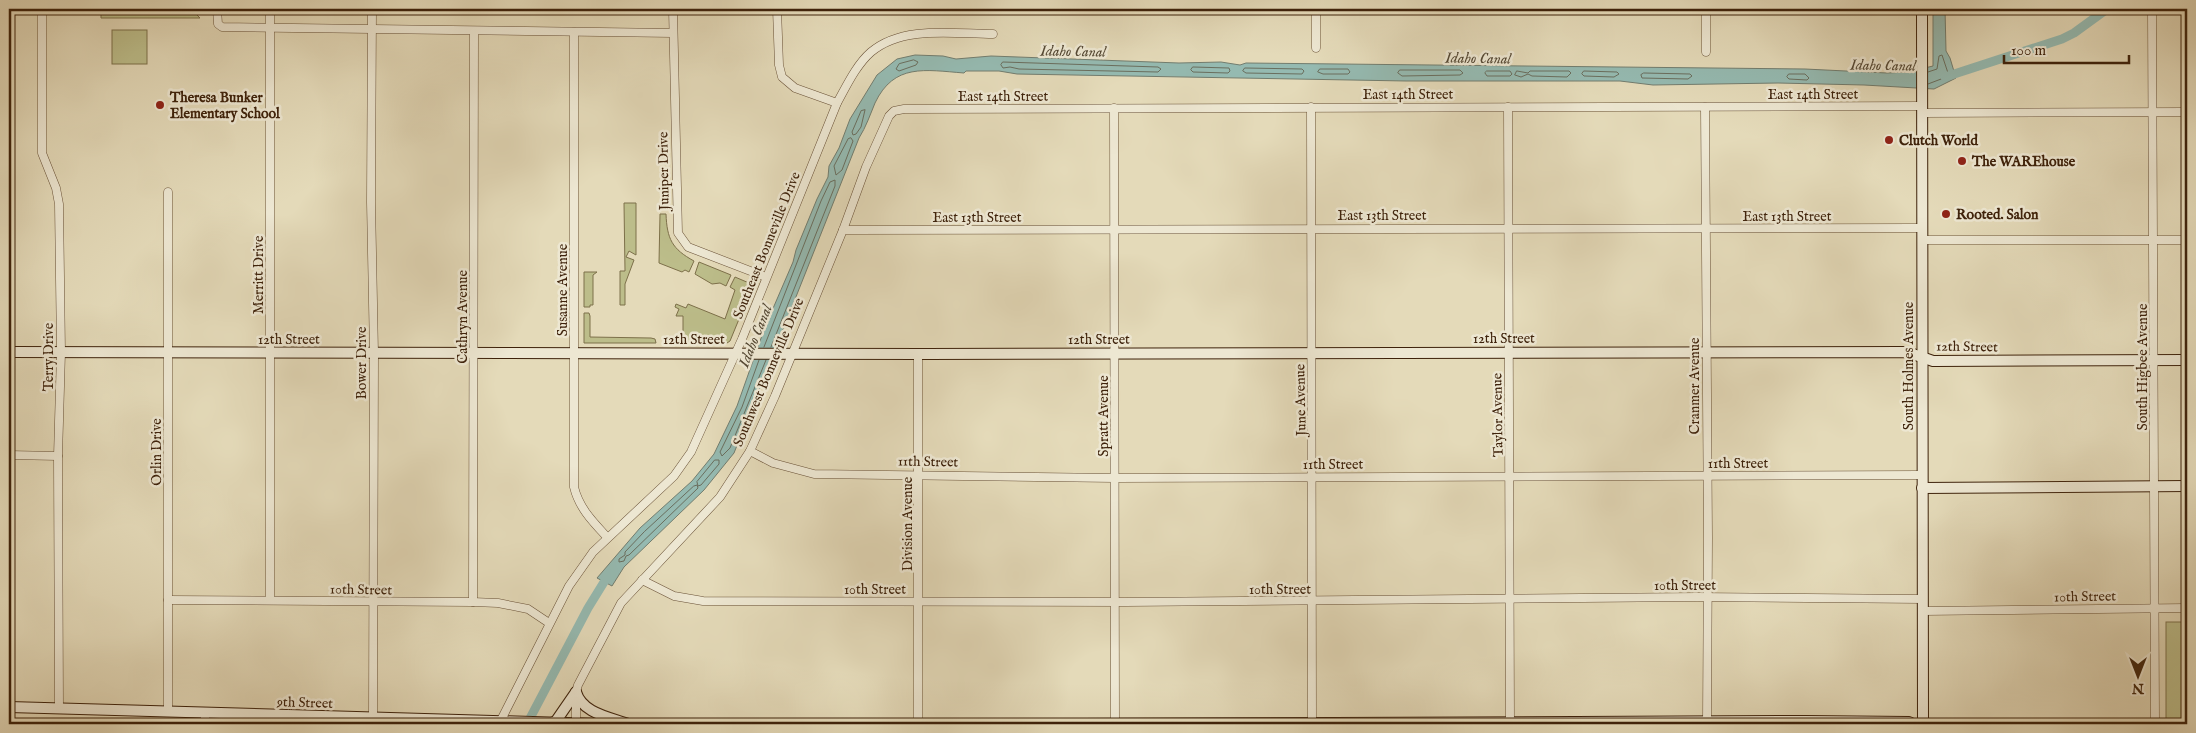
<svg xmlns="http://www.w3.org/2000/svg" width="2196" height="733" viewBox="0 0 2196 733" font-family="'IM FELL English',serif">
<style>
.green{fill:#bcbd8a;stroke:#7d704a}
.water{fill:#95bab1;stroke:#727d6f}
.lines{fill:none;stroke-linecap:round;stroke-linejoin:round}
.shore{stroke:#6a6e5e;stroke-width:1}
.canal{stroke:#95bab1;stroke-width:9}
.street-casing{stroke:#685036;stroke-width:9}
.secondary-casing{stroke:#3e220b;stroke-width:12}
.street{stroke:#ede7d2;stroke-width:8}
.secondary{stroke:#ede7d2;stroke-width:10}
.poi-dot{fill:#8f2418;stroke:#ede7d2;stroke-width:2}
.labels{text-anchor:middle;stroke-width:5;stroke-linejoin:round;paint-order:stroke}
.street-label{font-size:14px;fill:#3e220b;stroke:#ede7d2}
.poi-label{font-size:14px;font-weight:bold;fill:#3e220b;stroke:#ede7d2;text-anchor:start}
.water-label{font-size:15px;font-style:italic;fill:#544834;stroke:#ede7d2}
</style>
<rect width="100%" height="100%" fill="#e4dab9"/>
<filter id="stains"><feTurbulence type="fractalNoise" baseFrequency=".004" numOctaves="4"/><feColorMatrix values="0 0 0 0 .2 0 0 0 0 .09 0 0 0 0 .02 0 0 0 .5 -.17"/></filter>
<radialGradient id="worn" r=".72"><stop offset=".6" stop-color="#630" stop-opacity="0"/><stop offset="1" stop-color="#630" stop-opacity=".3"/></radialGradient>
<g class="green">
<polygon points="101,9 191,9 200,18 101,18"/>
<rect x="112" y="30" width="35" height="34"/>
<polygon points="624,203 636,203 636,255 629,251 626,257 634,260 625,284 625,305 620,305 620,271 625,271"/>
<path d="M660 214H666C667 239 672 249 694 261L689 272 685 270 682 272 659 263Z"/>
<polygon points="699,262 731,275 726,286 720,283 712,284 695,274"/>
<polygon points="584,272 597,272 593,275 593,305 590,305 590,307 584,307"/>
<polygon points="735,277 749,283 751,290 730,341 727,343 669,343 672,338 683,338 683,316 676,316 679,309 675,307 676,304 686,308 688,304 725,319 735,290 730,287"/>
<polygon points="584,313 589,313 590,316 590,337 651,338 655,339 656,343 584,343"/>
<rect x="2166" y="622" width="21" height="101"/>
</g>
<path class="water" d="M1933 9H1945L1946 51 1950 58 1956 78 1934 89 1864 85 1778 83 1653 85 1620 81H1406L1017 74 999 71H966L964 73C925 70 894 63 875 103 870 115 866 127 859 138L734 453 704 490 624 567 612 586 597 578 640 528 692 481 714 454 737 406 765 327 793 262 796 250 817 199 828 177 829 166 839 148 850 119 877 75 897 59 915 55 943 56 956 59 991 56 1179 63 1221 62 1240 65 1246 63 1805 69 1887 73 1908 72 1933 66Z"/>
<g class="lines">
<g class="shore">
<polygon points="914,60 918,62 916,65 899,71 896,69 899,64"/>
<polygon points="1003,62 1158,67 1161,69 1158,72 1019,69 1010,67 1003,68 1001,65"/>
<polygon points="1193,67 1229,68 1230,71 1228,73 1193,72 1191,70"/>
<polygon points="1245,68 1302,69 1304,71 1302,74 1246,73 1243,71"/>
<polygon points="1320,69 1348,69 1350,72 1348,74 1323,74 1318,72"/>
<polygon points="1400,70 1460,70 1463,73 1460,75 1402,76 1398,73"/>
<polygon points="1487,71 1510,71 1512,74 1510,76 1487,76 1485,73"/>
<polygon points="1517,71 1528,73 1530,71 1569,71 1571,73 1567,77 1532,76 1528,74 1521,77 1515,75"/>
<polygon points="1584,71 1617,72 1619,74 1614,77 1584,76 1582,74"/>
<polyline points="1928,72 1937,69 1939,56 1942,55 1949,76 1928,84"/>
<polygon points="1644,73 1690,74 1692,76 1688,79 1642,78 1641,75"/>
<polygon points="1789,74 1805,74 1809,78 1807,80 1789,79 1787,77"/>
<polygon points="865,110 861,127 856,134 853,135 852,132 861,111"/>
<polygon points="851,138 853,141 842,170 836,175 834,166 848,139"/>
<polyline points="764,347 821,201 830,182 835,180 835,186 771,347"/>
<polyline points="759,360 742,407 720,452 722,456 730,448 766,360"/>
<polygon points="715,460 719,460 719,464 701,485 698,486 697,482"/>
<polygon points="694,486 697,485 698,488 629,555 626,556 624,561 619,562 619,559 625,555 625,552 644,532"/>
</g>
<g class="canal">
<polyline points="1945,77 2062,39 2074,33 2107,9"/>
<polyline points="527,724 588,608 609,574"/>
</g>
<g class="street-casing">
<g id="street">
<polyline points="42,9 42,153 56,188 59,204 61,352 58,456 59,708"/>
<polyline points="217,9 218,24 222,27 673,33"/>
<polyline points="270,9 270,600"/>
<polyline points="372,9 371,202 374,353 373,718"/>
<polyline points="673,9 678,233 688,247 766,277"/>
<polyline points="777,9 779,65 782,77 795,88 837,103"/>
<polyline points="1316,9 1316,48"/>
<polyline points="2152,9 2155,724"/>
<path d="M574 32V487C579 508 593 522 607 537"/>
<polyline points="1706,52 1706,9"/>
<polyline points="1311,107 1312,723"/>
<polyline points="1508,107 1510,722"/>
<polyline points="1705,107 1708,538 1707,724"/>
<polyline points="1114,108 1115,724"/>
<polyline points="1922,113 2187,112"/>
<polyline points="843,230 1922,228"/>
<polyline points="1923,240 2187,240"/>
<polyline points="750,451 773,463 814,474 1115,478 1921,475"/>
<polyline points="9,455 58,456"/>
<polyline points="642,580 674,596 703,601 1125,602 1697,597 1923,599"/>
<polyline points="168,600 473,602 498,603 528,609 549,623"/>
<polyline points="473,602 474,31"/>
<polyline points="1923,611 2187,608"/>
<polyline points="168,712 168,192"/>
<path d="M500 722 569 586 593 552 674 476 691 452 742 339 837 103C846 87 856 65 871 52 903 25 954 34 993 34"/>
<polyline points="205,724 205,713"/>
<polyline points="576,724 576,692 578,685 621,603 720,497 750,451 775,396 843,230 866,167 889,116 894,111 904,109 1922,106"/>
<polyline points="918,724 918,354"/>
</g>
</g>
<g class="secondary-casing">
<g id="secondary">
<polyline points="1922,9 1923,724"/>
<polyline points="9,352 926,354 1907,352 1933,361 2187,360"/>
<polyline points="1922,488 2187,486"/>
<path d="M576 692C582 713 609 717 628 724"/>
<polyline points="9,707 600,724"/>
<polyline points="549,724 556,721 576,692"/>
<polyline points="744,724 749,724"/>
<polyline points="1081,724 1806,721 1909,722 1913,724"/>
</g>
</g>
<use href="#street" class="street"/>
<use href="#secondary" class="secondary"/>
</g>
<g class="poi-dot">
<circle cx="160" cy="105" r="5"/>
<circle cx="1889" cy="140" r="5"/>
<circle cx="1962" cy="161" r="5"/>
<circle cx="1946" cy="214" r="5"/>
</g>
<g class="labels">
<g class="street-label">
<text x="1408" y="99">East 14th Street</text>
<text x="1813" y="99">East 14th Street</text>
<text x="1003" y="101">East 14th Street</text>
<text transform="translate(663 171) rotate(-91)" y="5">Juniper Drive</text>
<text x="1382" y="220">East 13th Street</text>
<text x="1787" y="221">East 13th Street</text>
<text x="977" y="222">East 13th Street</text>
<text transform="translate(766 245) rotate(-68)" y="5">Southeast Bonneville Drive</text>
<text transform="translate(258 275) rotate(-90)" y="5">Merritt Drive</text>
<text transform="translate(562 290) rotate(-90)" y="5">Susanne Avenue</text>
<text transform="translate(462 317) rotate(-90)" y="5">Cathryn Avenue</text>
<text x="1504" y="343">12th Street</text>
<text x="289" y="344">12th Street</text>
<text x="694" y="344">12th Street</text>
<text x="1099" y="344">12th Street</text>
<text transform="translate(1967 346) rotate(1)" y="5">12th Street</text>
<text transform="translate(48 357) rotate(-90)" y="5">Terry Drive</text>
<text transform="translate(361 363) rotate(-90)" y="5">Bower Drive</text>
<text transform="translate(1908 366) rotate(-90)" y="5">South Holmes Avenue</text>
<text transform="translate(2142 367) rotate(-90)" y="5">South Higbee Avenue</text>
<text transform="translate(768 372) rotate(-67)" y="5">Southwest Bonneville Drive</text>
<text transform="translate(1694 386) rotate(-90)" y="5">Cranmer Avenue</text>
<text transform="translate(1300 400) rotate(-91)" y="5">June Avenue</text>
<text transform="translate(1497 415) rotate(-91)" y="5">Taylor Avenue</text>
<text transform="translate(1103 416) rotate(-90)" y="5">Spratt Avenue</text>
<text transform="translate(156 452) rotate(-90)" y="5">Orlin Drive</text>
<text transform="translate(928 461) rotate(1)" y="5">11th Street</text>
<text x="1738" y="468">11th Street</text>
<text x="1333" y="469">11th Street</text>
<text transform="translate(907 524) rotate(-90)" y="5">Division Avenue</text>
<text x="1685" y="590">10th Street</text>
<text transform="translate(361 589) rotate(1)" y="5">10th Street</text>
<text x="875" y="594">10th Street</text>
<text x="1280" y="594">10th Street</text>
<text transform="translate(2085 596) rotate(-1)" y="5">10th Street</text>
<text transform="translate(305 702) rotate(2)" y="5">9th Street</text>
</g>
<g class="poi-label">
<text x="170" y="102">Theresa Bunker<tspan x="170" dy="16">Elementary School</tspan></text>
<text x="1899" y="145">Clutch World</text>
<text x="1972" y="166">The WAREhouse</text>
<text x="1956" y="219">Rooted. Salon</text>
</g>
<g class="water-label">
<text transform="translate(1073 51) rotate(1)" y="5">Idaho Canal</text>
<text transform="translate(1478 58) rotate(1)" y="5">Idaho Canal</text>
<text transform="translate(1883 65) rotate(1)" y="5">Idaho Canal</text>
<text transform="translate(755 336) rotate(-68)" y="5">Idaho Canal</text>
</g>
</g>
<rect width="2196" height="733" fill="none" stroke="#e4dab9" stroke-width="30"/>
<rect x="10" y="10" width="2176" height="713" fill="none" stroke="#3e220b" stroke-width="2.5"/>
<rect x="15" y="15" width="2166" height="703" fill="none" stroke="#3e220b"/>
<g transform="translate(2138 676) rotate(180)" stroke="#ede7d2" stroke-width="4" paint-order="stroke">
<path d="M0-4L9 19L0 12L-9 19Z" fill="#3e220b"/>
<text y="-8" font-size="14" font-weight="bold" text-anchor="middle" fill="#3e220b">N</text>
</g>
<path d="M2004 55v8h125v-8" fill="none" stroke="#3e220b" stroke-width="2.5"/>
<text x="2011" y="55" font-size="15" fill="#3e220b" stroke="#ede7d2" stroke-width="4" paint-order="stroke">100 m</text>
<rect width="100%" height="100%" filter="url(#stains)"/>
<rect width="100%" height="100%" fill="url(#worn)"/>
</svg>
